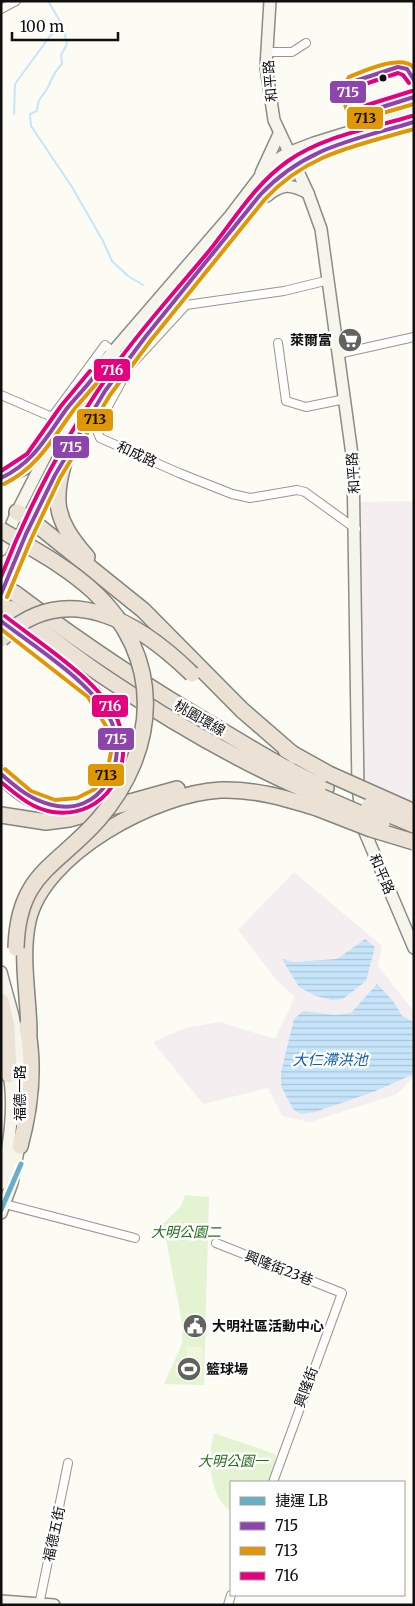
<svg xmlns="http://www.w3.org/2000/svg" width="415" height="1606" viewBox="0 0 415 1606" font-family="Merriweather,'Noto Sans TC',serif">
<style>
.industrial{fill:#f4eef1}
.park{fill:#e4f4d2}
.pitch{fill:#eef7dc}
.water{fill:url(#water-rules)}
.lines{fill:none;stroke-linecap:round;stroke-linejoin:round}
.stream{stroke:#c7e5fa;stroke-width:2}
.street-casing{stroke:#969592;stroke-width:10}
.secondary-casing{stroke:#8c8c89;stroke-width:14}
.highway-casing{stroke:#83837f;stroke-width:18}
.street{stroke:#fffefd;stroke-width:8}
.secondary{stroke:#f5f5eb;stroke-width:11}
.highway{stroke:#ebe1d5;stroke-width:15}
.highway-bridge-casing{stroke:#83837f;stroke-width:18;stroke-linecap:butt}
.highway-bridge{stroke:#ebe1d5;stroke-width:15}
.bus-1-casing{stroke:#fff;stroke-width:8}
.bus-2-casing{stroke:#fff;stroke-width:8}
.bus-3-casing{stroke:#fff;stroke-width:8}
.bus-1{stroke:#8e44ad;stroke-width:4}
.bus-2{stroke:#e09702;stroke-width:4}
.bus-3{stroke:#e5007d;stroke-width:4}
.metro-1-casing{stroke:#fff;stroke-width:9}
.metro-1{stroke:#68afc6;stroke-width:5}
.bus-dot{fill:#0f0f0f;stroke:#fff;stroke-width:2}
.labels{text-anchor:middle;stroke-width:5;stroke-linejoin:round;paint-order:stroke}
.street-label{font-size:14px;fill:#0f0f0f;stroke:#fff}
.poi-label{font-size:14px;font-weight:bold;fill:#0f0f0f;stroke:#fff;text-anchor:start}
.park-label{font-size:14px;font-style:italic;fill:#256e18;stroke:#fff}
.water-label{font-size:15px;font-style:italic;fill:#0b5eae;stroke:#fff}
.line-badge{stroke:#fff;stroke-width:2}
.badge-label{font-size:14px;text-anchor:middle;font-weight:bold;fill:#fff}
.pale-badge-label{font-size:14px;text-anchor:middle;font-weight:bold;fill:#111}
</style>
<defs>
<pattern id="water-rules" width="6" height="5" patternUnits="userSpaceOnUse" patternTransform="scale(1.25)"><rect width="6" height="5" fill="#c7e5fa"/><path d="M0 2.5h6" fill="none" stroke="#aac3d5"/></pattern>
</defs>
<rect width="100%" height="100%" fill="#fcfbf4"/>
<g class="industrial">
<polygon points="414,501 414,804 362,782 358,502"/>
<polygon points="294,872 382,946 378,966 414,1012 414,1076 397,1094 310,1122 282,1116 268,1088 203,1104 153,1042 185,1028 220,1022 275,1039 295,997 278,982 238,930"/>
</g>
<g class="park">
<polygon points="185,1195 209,1197 204,1385 164,1384 182,1344 183,1328 163,1224 181,1206"/>
<path d="M214 1433 275 1454 277 1459 269 1482H231V1511C209 1497 207 1457 214 1433Z"/>
</g>
<polygon class="pitch" points="187,1347 203,1347 202,1377 175,1377 176,1362 187,1362"/>
<g class="water">
<polygon points="365,939 375,947 366,981 343,999 332,1000 316,996 299,987 282,959 294,962 337,959"/>
<polygon points="377,984 393,1001 402,1016 414,1022 414,1074 373,1092 315,1112 301,1114 293,1109 281,1086 281,1072 294,1019 303,1011 335,1015 351,1013"/>
</g>
<g class="lines">
<g class="stream">
<path d="M48 1 63 26 67 44 61 55 62 64C52 74 53 78 47 89 41 99 38 97 37 111L30 114 31 126 72 187 103 241 112 261 128 276 143 285"/>
<polyline points="14,114 15,84 50,36 63,26"/>
</g>
<g class="street-casing">
<g id="street">
<polyline points="1,9 16,1"/>
<polyline points="267,52 292,52 306,43"/>
<polyline points="278,343 286,401 306,407 345,399"/>
<polyline points="338,354 414,337"/>
<polyline points="130,366 186,305 284,291 329,280"/>
<polyline points="1,395 52,417 105,345 130,366 96,428 100,438 179,473 232,494 250,498 297,490 305,492 356,529"/>
<polyline points="1,1203 135,1238"/>
<polyline points="216,1243 342,1293 273,1482"/>
<polyline points="39,1605 68,1463"/>
<polyline points="228,1605 231,1595"/>
</g>
</g>
<g class="secondary-casing">
<g id="secondary">
<polyline points="270,1 266,67 274,120 308,193 321,229 353,462 358,789 364,830 414,948"/>
<polyline points="261,173 279,134"/>
<path d="M267 196C282 183 291 184 308 193"/>
<polyline points="81,396 104,362 230,216 259,178 277,160 288,153 314,143 414,112"/>
<polyline points="1,550 17,512 53,441"/>
<path d="M2 593C33 511 72 434 124 364 153 325 185 289 216 253 241 223 260 187 293 165 323 145 378 133 414 122"/>
<polyline points="1,972 13,1016 21,1061 20,1121"/>
<path d="M1 1184C9 1147 16 1105 8 1068"/>
<polyline points="1,1213 12,1183 20,1140"/>
<polyline points="1,1601 54,1605"/>
</g>
</g>
<g class="highway-casing">
<g id="highway">
<path d="M68 448C53 498 51 516 87 557"/>
<polyline points="1,478 24,467 36,456 68,408 85,390"/>
<polyline points="17,512 31,520 143,610 242,710 295,756"/>
<path d="M16 594C81 643 148 688 219 729 254 750 288 771 326 788"/>
<path d="M1 602C37 626 70 654 106 678 173 723 247 766 322 797"/>
<path d="M1 621 93 693C163 776 69 852 1 774"/>
<polyline points="286,750 329,774"/>
<polyline points="1,815 46,822 69,819 177,789"/>
<polyline points="1,1001 7,1027 9,1075"/>
<path d="M29 1034C29 998 20 957 28 921 43 853 156 793 221 790 255 789 285 798 317 808"/>
<path d="M20 1146C31 1106 35 1067 27 1026"/>
</g>
</g>
<use href="#street" class="street"/>
<use href="#secondary" class="secondary"/>
<use href="#highway" class="highway"/>
<g class="highway-bridge-casing">
<g id="highway-bridge">
<path d="M1 530C33 549 66 566 93 591 164 656 160 749 98 820 55 868 18 874 16 948"/>
<polyline points="1,585 16,594"/>
<path d="M1 639C66 576 140 623 192 674"/>
<polyline points="329,774 414,812"/>
<polyline points="322,797 382,823"/>
<polyline points="369,806 414,825"/>
<polyline points="317,808 371,829 414,842"/>
</g>
</g>
<use href="#highway-bridge" class="highway-bridge"/>
<g class="bus-1-casing">
<g id="bus-1">
<polyline points="414,80 407,69 398,67 352,82 348,91 352,107 363,113 414,97"/>
<path d="M1 478C33 463 46 438 65 411 74 399 86 388 95 375"/>
<path d="M1 594 26 534 55 475 105 391 146 336 260 195C305 147 354 140 414 122"/>
<path d="M1 621C35 647 96 685 112 723 129 764 100 817 52 805 31 800 17 788 1 774"/>
</g>
</g>
<g class="bus-2-casing">
<g id="bus-2">
<path d="M414 68C403 53 364 71 349 77L341 91 347 111 362 119 414 104"/>
<path d="M4 484C36 468 50 443 70 415 79 402 91 391 100 379"/>
<path d="M7 597 32 537 60 478 110 395 151 340 265 199C308 153 356 146 414 129"/>
<polyline points="1,629 88,697 106,726 111,752 107,773 95,789 77,798 55,800 31,791 5,769"/>
</g>
</g>
<g class="bus-3-casing">
<g id="bus-3">
<polyline points="409,83 403,75 398,73 356,87 354,93 357,103 364,106 412,91"/>
<polyline points="1,471 27,454 61,406 90,371"/>
<path d="M1 577C31 500 71 426 120 359 148 321 179 287 209 251 234 220 255 184 288 161 323 136 372 128 412 116"/>
<path d="M1 782C17 795 32 809 53 812 106 819 136 767 118 721 101 681 39 643 5 616"/>
</g>
</g>
<use href="#bus-1" class="bus-1"/>
<use href="#bus-2" class="bus-2"/>
<use href="#bus-3" class="bus-3"/>
<g class="metro-1-casing">
<polyline id="metro-1" points="1,1210 21,1164"/>
</g>
<use href="#metro-1" class="metro-1"/>
</g>
<defs>
<g id="supermarket-disc" transform="scale(1.25)"><circle r="9.5" fill="#62625f" stroke="#fff"/><path d="M-6-5.5h2.5l.6 2H6L4.5 2H-2.5L-4.4-4H-6ZM-1.5 3.2a1.3 1.3 0 1 0 .1 0ZM3 3.2a1.3 1.3 0 1 0 .1 0Z" fill="#fff"/></g>
<g id="civic-disc" transform="scale(1.25)"><circle r="9.5" fill="#62625f" stroke="#fff"/><path d="M-.6-6.5H3V-4.5H.6V-3L4-1V1h2V6H-6V1h2V-1L-.6-3ZM-1.2 2.5V6h2.4V2.5Z" fill="#fff"/></g>
<g id="stadium-disc" transform="scale(1.25)"><circle r="9.5" fill="#62625f" stroke="#fff"/><path d="M0-5a6.5 5 0 1 0 0 10a6.5 5 0 1 0 0-10ZM-3.5-1.8h7v3.6h-7Z" fill="#fff"/></g>
</defs>
<g fill-rule="evenodd">
<use href="#supermarket-disc" x="350" y="340"/>
<use href="#civic-disc" x="195" y="1326"/>
<use href="#stadium-disc" x="189" y="1369"/>
</g>
<circle class="bus-dot" cx="383" cy="78" r="4.5"/>
<g class="labels">
<g class="street-label">
<text transform="translate(270 81) rotate(-95)" y="5">和平路</text>
<text transform="translate(137 454) rotate(25)" y="5">和成路</text>
<text transform="translate(353 473) rotate(-94)" y="5">和平路</text>
<text transform="translate(200 718) rotate(30)" y="5">桃園環線</text>
<text transform="translate(382 874) rotate(67)" y="5">和平路</text>
<text transform="translate(20 1093) rotate(-90)" y="5">福德一路</text>
<text transform="translate(279 1268) rotate(21)" y="5">興隆街23巷</text>
<text transform="translate(306 1387) rotate(-70)" y="5">興隆街</text>
<text transform="translate(54 1534) rotate(-78)" y="5">福德五街</text>
</g>
<g class="poi-label">
<text x="332" y="345" text-anchor="end">萊爾富</text>
<text x="212" y="1331">大明社區活動中心</text>
<text x="206" y="1374">籃球場</text>
</g>
<g class="park-label">
<text x="186" y="1237">大明公園二</text>
<text x="233" y="1466">大明公園一</text>
</g>
<g class="water-label">
<text x="330" y="1065">大仁滯洪池</text>
</g>
</g>
<g class="line-badge">
<rect x="329" y="80" width="38" height="24" rx="5" fill="#8e44ad"/>
<rect x="346" y="106" width="38" height="24" rx="5" fill="#e09702"/>
<rect x="93" y="358" width="38" height="24" rx="5" fill="#e5007d"/>
<rect x="76" y="408" width="38" height="24" rx="5" fill="#e09702"/>
<rect x="52" y="435" width="38" height="24" rx="5" fill="#8e44ad"/>
<rect x="91" y="694" width="38" height="24" rx="5" fill="#e5007d"/>
<rect x="97" y="727" width="38" height="24" rx="5" fill="#8e44ad"/>
<rect x="87" y="763" width="38" height="24" rx="5" fill="#e09702"/>
</g>
<g class="badge-label">
<text x="348" y="97">715</text>
<text x="112" y="375">716</text>
<text x="71" y="452">715</text>
<text x="110" y="711">716</text>
<text x="116" y="744">715</text>
</g>
<g class="pale-badge-label">
<text x="365" y="123">713</text>
<text x="95" y="424">713</text>
<text x="106" y="780">713</text>
</g>
<rect width="415" height="1606" fill="none" stroke="#0f0f0f" stroke-width="5"/>
<rect x="230" y="1481" width="175" height="115" fill="#ffffff" stroke="#9f9f9f"/>
<rect x="240" y="1497" width="25" height="8" fill="#68afc6" stroke="#9f9f9f"/>
<text x="275" y="1506" font-size="15" fill="#0f0f0f">捷運 LB</text>
<rect x="240" y="1522" width="25" height="8" fill="#8e44ad" stroke="#9f9f9f"/>
<text x="275" y="1531" font-size="15" fill="#0f0f0f">715</text>
<rect x="240" y="1547" width="25" height="8" fill="#e09702" stroke="#9f9f9f"/>
<text x="275" y="1556" font-size="15" fill="#0f0f0f">713</text>
<rect x="240" y="1572" width="25" height="8" fill="#e5007d" stroke="#9f9f9f"/>
<text x="275" y="1581" font-size="15" fill="#0f0f0f">716</text>
<path d="M12 32v8h106v-8" fill="none" stroke="#0f0f0f" stroke-width="2.5"/>
<text x="20" y="32" font-size="15" fill="#0f0f0f" stroke="#ffffff" stroke-width="4" paint-order="stroke">100 m</text>
</svg>
